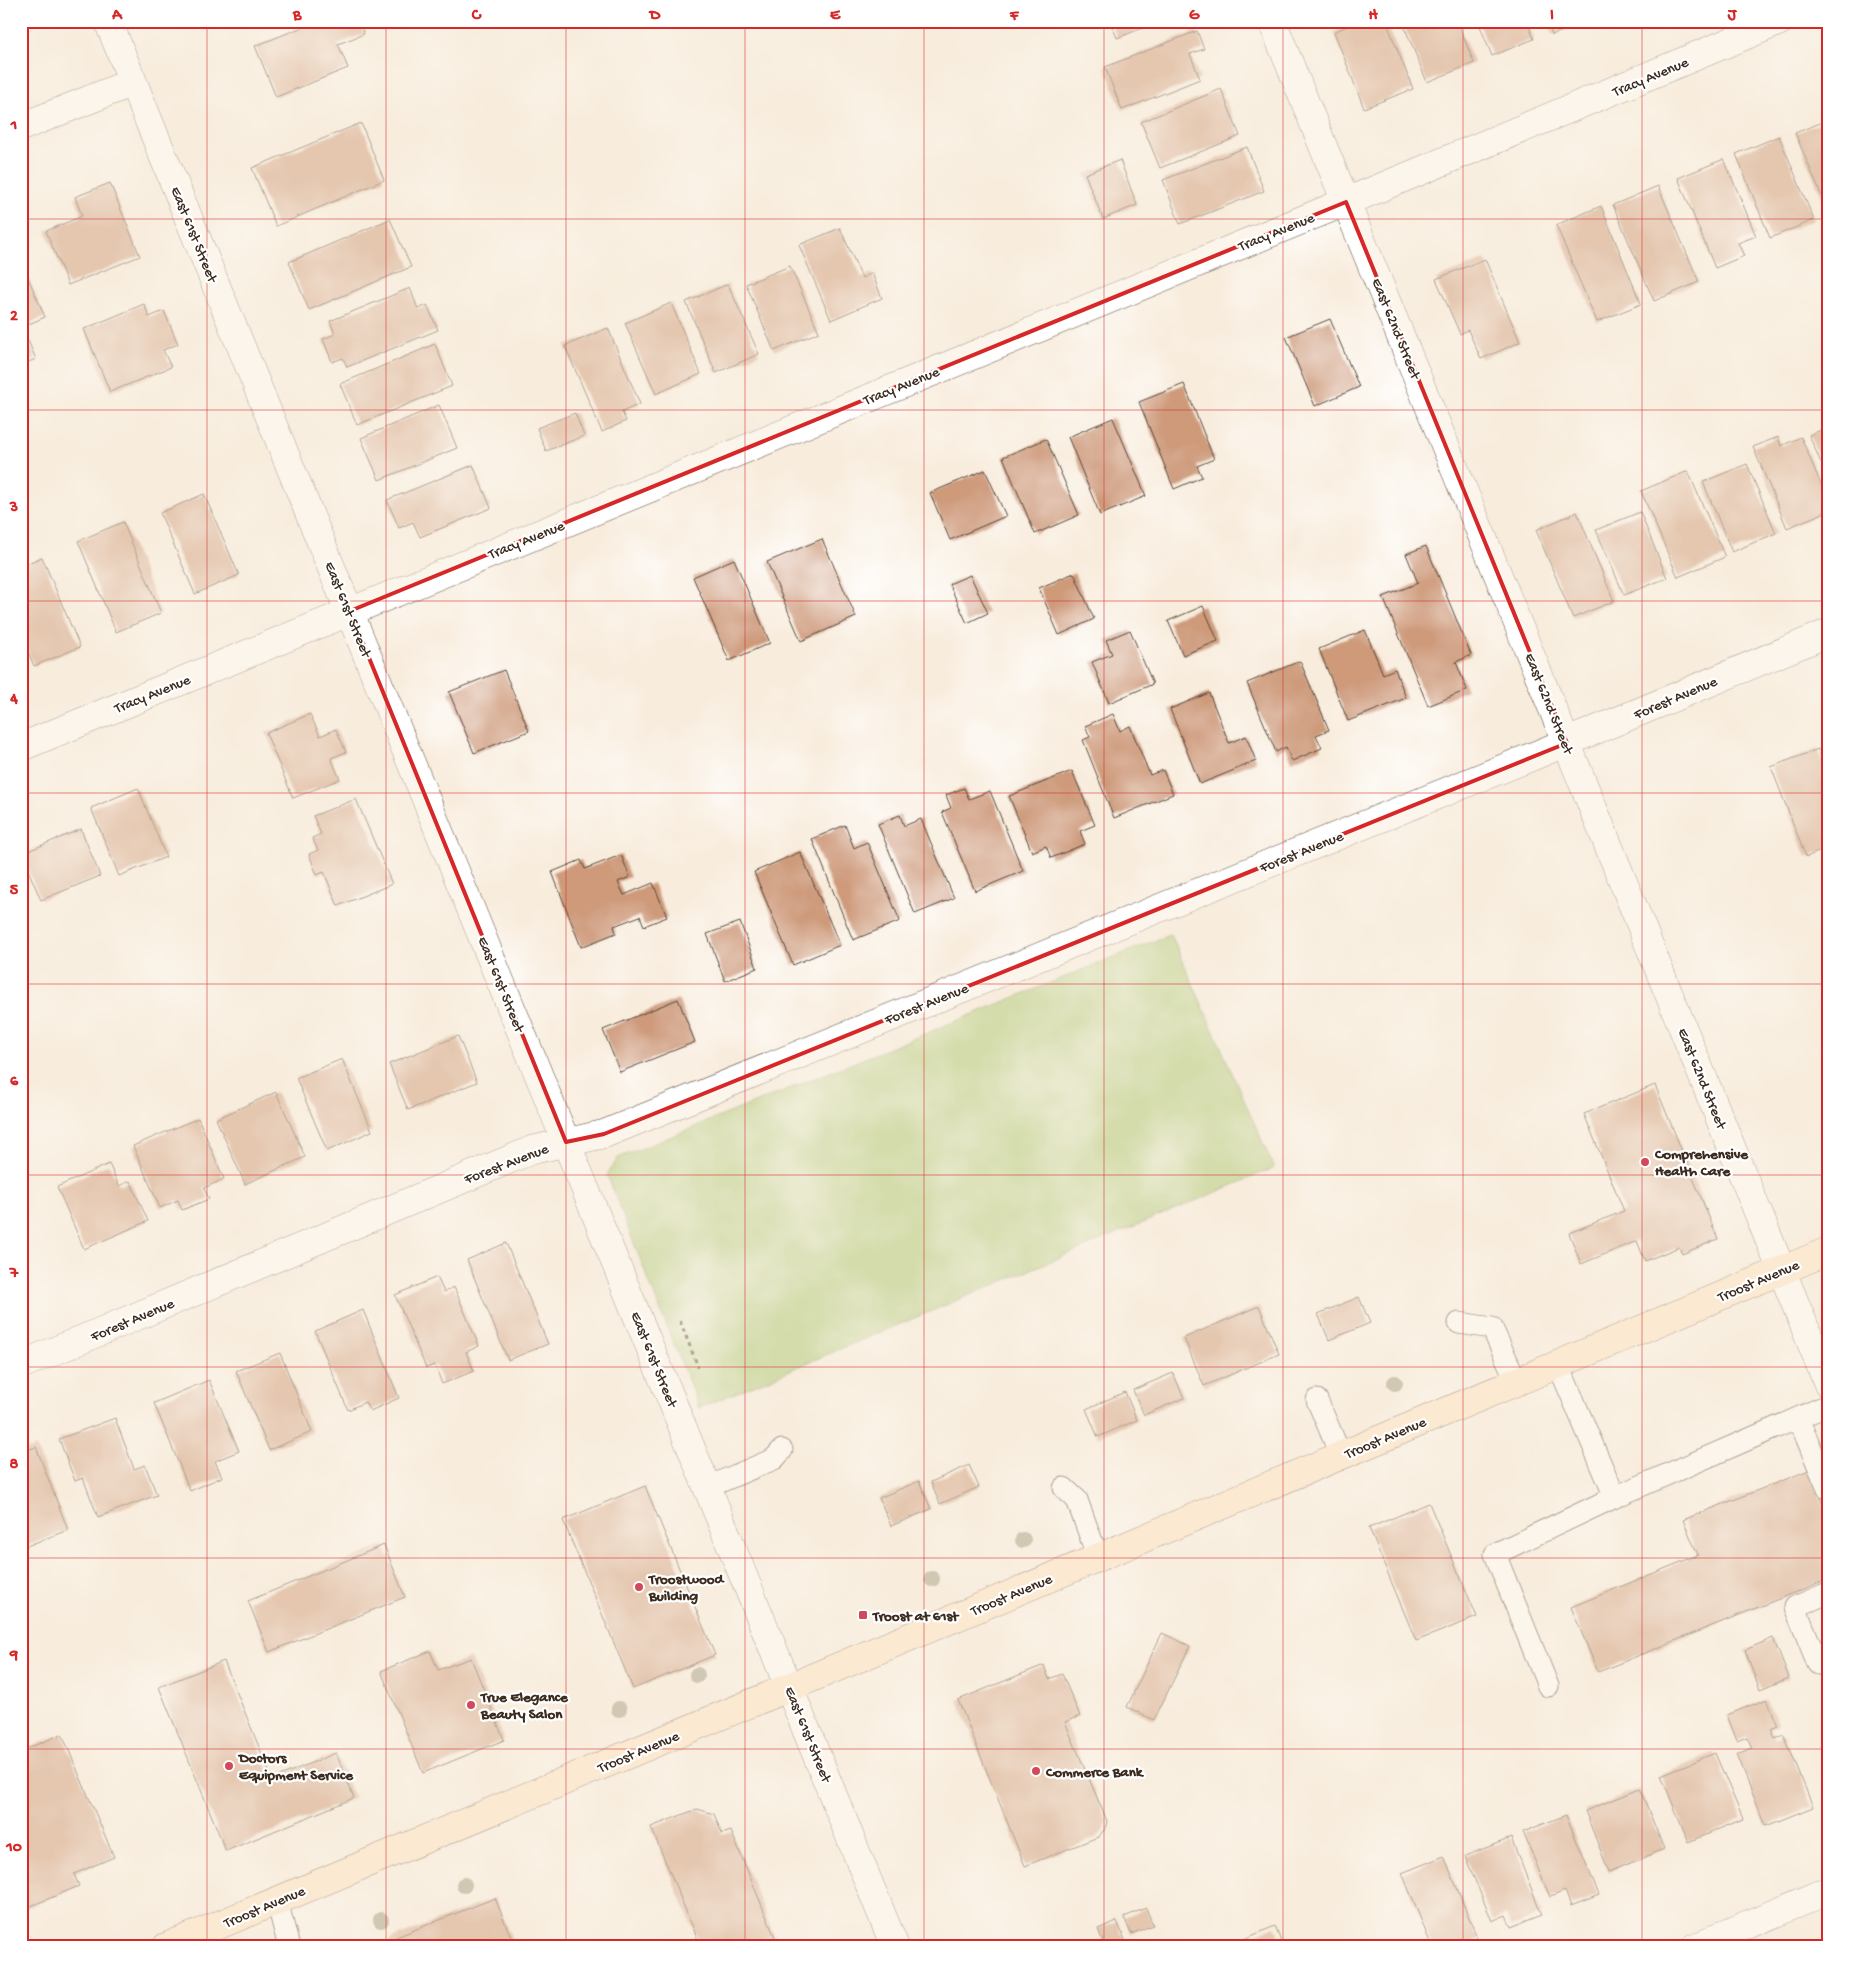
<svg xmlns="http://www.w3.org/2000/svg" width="1849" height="1968" viewBox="0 0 1849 1968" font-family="'Gochi Hand',sans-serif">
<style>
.green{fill:#a9c870;stroke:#727947}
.building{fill:#ce9a7a}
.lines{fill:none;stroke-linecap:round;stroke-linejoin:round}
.lane-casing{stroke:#57473a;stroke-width:23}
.street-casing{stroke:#57473a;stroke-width:29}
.secondary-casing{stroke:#57473a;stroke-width:29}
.path{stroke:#57473a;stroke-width:3;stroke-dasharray:4 4;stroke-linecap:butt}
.lane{stroke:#fff;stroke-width:21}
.street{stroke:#fff;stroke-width:28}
.secondary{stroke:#ffe4c6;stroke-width:28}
.tree{fill:#a29b81}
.marked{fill:none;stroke:#d62828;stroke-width:4;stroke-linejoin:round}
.grid{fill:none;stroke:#d62828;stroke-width:1;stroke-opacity:0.55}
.poi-dot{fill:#d1495b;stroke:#fff;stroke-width:2}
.labels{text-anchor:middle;stroke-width:4.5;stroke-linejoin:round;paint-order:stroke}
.street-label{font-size:15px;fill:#3b2a1e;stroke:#fff}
.poi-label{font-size:15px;font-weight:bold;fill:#3b2a1e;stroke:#fff;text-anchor:start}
.neatline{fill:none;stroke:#d62828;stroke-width:2}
.grid-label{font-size:16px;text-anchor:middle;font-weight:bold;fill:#d62828}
</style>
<rect width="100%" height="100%" fill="#fff"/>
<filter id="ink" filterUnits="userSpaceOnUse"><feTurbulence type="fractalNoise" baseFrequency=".02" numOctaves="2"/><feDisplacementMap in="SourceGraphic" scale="10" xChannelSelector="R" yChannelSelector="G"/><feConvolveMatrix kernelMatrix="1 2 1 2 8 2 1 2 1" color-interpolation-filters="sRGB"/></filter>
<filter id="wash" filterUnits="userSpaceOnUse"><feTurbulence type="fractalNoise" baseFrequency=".0096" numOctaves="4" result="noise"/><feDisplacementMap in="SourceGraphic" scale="20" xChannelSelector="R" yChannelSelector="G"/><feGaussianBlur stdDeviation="1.12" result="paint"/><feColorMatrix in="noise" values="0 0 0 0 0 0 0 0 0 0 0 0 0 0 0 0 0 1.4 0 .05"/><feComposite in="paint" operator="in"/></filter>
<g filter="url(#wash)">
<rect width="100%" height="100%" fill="#f8ecdc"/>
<polygon class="green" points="1171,934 1274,1168 699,1408 607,1175 618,1158"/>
<g id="blocks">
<g class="building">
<polygon points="318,21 359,21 364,34 338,44 348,68 276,97 255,46"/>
<polygon points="1110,21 1161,21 1117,38"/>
<polygon points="1358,21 1386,21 1413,89 1364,108 1334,32"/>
<polygon points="1402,21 1457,21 1474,63 1427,82"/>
<polygon points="1478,21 1527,21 1534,39 1492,56"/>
<polygon points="1547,21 1588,21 1552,35"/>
<polygon points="1197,31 1204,49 1190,54 1200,79 1122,110 1105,67"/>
<polygon points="1221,89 1240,136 1160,168 1141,122"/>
<polygon points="1828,120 1828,211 1795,133"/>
<polygon points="361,123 384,180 276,226 252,168"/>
<polygon points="1779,136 1814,220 1770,238 1736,154"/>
<polygon points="1247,147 1264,191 1180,224 1163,180"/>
<polygon points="1724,159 1756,236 1738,243 1744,256 1715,268 1678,178"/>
<polygon points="1120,160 1137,205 1103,219 1085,174"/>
<polygon points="110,183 140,256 68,285 46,231 82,216 75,197"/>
<polygon points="1658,186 1699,282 1654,301 1613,205"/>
<polygon points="1601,206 1641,304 1597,322 1556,225"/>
<polygon points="390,219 411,267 309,310 289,262"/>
<polygon points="840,228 862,278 872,273 882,298 831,320 799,245"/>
<polygon points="1485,259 1520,342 1481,359 1468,330 1460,334 1436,279"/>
<polygon points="21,261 45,317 22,327 36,359 21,365"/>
<polygon points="790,266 819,332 774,351 746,284"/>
<polygon points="728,284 759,354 716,373 686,302"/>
<polygon points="410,288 418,309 427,305 438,330 347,367 343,358 332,362 323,339 335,334 330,321"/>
<polygon points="671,303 701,374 656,394 625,323"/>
<polygon points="144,304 149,317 164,311 178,344 163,350 171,367 110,392 84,329"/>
<polygon points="1330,319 1359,387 1315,406 1286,337"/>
<polygon points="608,328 640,404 622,412 626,421 602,432 565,346"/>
<polygon points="435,344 452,386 357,425 340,384"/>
<polygon points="1184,384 1214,459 1197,466 1202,477 1174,489 1139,402"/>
<polygon points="439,405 457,448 379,480 361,438"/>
<polygon points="575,413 584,436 546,451 537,428"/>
<polygon points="1113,418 1146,496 1100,515 1068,437"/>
<polygon points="1828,427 1828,479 1809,435"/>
<polygon points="1778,437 1781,446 1801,437 1828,501 1828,511 1787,528 1753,447"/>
<polygon points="1046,439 1079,515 1035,534 1003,457"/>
<polygon points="1747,464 1776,533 1732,552 1703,482"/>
<polygon points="473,465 491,508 420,537 413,522 399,528 387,500"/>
<polygon points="985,470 1006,516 950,540 930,493"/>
<polygon points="1688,471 1725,557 1678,577 1641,491"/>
<polygon points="204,494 239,575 195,594 160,513"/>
<polygon points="1577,512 1614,601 1573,618 1536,530"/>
<polygon points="1640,512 1667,578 1624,595 1596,530"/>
<polygon points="123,522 161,613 116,632 78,541"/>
<polygon points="822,539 856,617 801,641 767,562"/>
<polygon points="1426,546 1471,655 1456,662 1467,690 1428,706 1383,597 1418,583 1406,554"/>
<polygon points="42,557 80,647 34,666 21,635 21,566"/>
<polygon points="734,559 770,643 729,661 693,577"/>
<polygon points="1074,573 1094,619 1059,635 1039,588"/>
<polygon points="970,575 988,613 967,623 949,584"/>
<polygon points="1203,606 1218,641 1183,655 1168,621"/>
<polygon points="1130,630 1153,684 1109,703 1092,662 1112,654 1106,640"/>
<polygon points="1365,630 1383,674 1395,669 1406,698 1348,721 1319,649"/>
<polygon points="1300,661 1329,730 1316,735 1322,748 1292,761 1286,747 1276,752 1247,683"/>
<polygon points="504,670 529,731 474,753 449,692"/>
<polygon points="1209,693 1229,743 1246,736 1256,761 1200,784 1170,709"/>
<polygon points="310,714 320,736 336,729 346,752 331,758 340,779 293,798 266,733"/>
<polygon points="1113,714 1120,731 1130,726 1150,775 1163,770 1173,794 1114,818 1083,740 1090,737 1085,726"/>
<polygon points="1818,749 1828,774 1828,848 1806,857 1771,767"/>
<polygon points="1072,771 1095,825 1080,831 1085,844 1051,858 1046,846 1032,852 1009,796"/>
<polygon points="138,788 166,857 119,876 91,808"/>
<polygon points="964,788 969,799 990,791 1023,871 975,891 942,812 951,808 946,795"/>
<polygon points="356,799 392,884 338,906 324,872 317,875 309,854 318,850 312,838 321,834 313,816"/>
<polygon points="900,815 904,826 921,819 954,898 915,914 878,824"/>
<polygon points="845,825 854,848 867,842 900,921 853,940 812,839"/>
<polygon points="81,829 100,876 41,900 21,854"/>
<polygon points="800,852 840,945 793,965 754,872"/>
<polygon points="621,855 630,877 618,882 624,895 653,883 667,917 644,926 640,916 614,926 616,933 581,947 552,872 581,860 585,869"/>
<polygon points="740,922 757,968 725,981 707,934"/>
<polygon points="678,999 695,1042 620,1072 603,1030"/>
<polygon points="458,1036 477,1082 408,1110 389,1064"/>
<polygon points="342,1059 372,1131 327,1151 296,1078"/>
<polygon points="1655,1085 1718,1239 1682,1254 1679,1247 1645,1261 1637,1241 1581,1264 1569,1233 1624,1211 1584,1114"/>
<polygon points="276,1092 305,1157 245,1184 216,1119"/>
<polygon points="198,1118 224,1179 204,1188 209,1199 182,1210 178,1200 160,1208 133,1146"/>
<polygon points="109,1164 119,1186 130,1181 148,1221 84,1249 57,1187"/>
<polygon points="506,1243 548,1344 508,1360 467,1260"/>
<polygon points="437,1277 444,1292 454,1287 479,1346 466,1352 474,1371 442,1384 435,1365 426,1368 395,1295"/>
<polygon points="1359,1297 1370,1323 1329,1340 1318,1314"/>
<polygon points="1259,1306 1279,1354 1204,1386 1184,1338"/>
<polygon points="363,1310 399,1398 370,1411 365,1402 348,1410 315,1331"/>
<polygon points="280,1353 312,1432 269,1450 236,1371"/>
<polygon points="1173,1373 1184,1398 1144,1415 1133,1390"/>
<polygon points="209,1380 239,1451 215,1461 222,1477 190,1491 154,1403"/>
<polygon points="1125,1392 1137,1420 1098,1437 1086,1409"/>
<polygon points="115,1418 134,1469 145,1465 157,1495 98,1517 83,1478 75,1481 59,1439"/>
<polygon points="36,1447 68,1530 24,1547 21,1541 21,1452"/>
<polygon points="969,1465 979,1487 940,1504 931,1482"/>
<polygon points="1809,1470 1828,1518 1828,1579 1598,1672 1571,1607 1698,1555 1683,1520"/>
<polygon points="919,1481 931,1509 891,1526 879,1498"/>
<polygon points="645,1486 715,1655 633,1689 563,1520"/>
<polygon points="1429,1503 1477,1617 1416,1641 1369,1528"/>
<polygon points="384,1545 405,1597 269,1652 248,1601"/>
<polygon points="1162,1633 1190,1646 1154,1720 1127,1707"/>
<polygon points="1773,1638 1789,1678 1760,1690 1745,1650"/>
<polygon points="430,1651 438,1670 471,1658 504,1740 423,1773 381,1671"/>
<polygon points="224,1661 272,1779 336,1753 354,1798 226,1851 159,1687"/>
<polygon points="1044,1665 1049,1679 1062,1674 1080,1716 1065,1722 1107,1821 1105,1829 1098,1837 1025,1866 958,1700"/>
<polygon points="1767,1699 1778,1726 1771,1729 1775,1739 1784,1735 1813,1807 1766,1826 1737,1754 1752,1748 1747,1737 1737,1741 1727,1715"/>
<polygon points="62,1734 114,1857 74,1874 79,1886 24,1909 21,1901 21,1751"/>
<polygon points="1715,1753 1743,1819 1688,1842 1661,1775"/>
<polygon points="1640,1789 1664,1849 1609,1872 1585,1811"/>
<polygon points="697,1809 714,1814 722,1834 731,1831 779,1947 701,1947 651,1827"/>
<polygon points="1566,1815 1599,1895 1571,1906 1565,1891 1550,1897 1523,1832"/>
<polygon points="1511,1838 1542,1915 1511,1927 1506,1915 1492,1921 1465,1856"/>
<polygon points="1444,1856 1478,1940 1462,1947 1432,1947 1402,1873"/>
<polygon points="495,1898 515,1947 374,1947 394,1938"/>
<polygon points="1146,1908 1153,1925 1131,1934 1124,1917"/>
<polygon points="1117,1921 1125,1940 1105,1947 1098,1929"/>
<polygon points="1275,1926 1283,1947 1233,1947 1232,1944"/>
</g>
</g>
</g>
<g filter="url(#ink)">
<use href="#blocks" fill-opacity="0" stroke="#57473a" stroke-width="1"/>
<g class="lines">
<g class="lane-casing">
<g id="lane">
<polyline points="1459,1323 1492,1328 1517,1382"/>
<polyline points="1558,1364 1615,1497 1828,1405"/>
<polyline points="1317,1400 1341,1456"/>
<polyline points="1798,1418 1828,1489"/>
<polyline points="708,1487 774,1459 782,1450"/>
<polyline points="1064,1488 1077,1500 1098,1558"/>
<polyline points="1818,1664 1795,1607 1828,1593"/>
<polyline points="1548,1686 1495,1554 1615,1497"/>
<polyline points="277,1901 289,1947"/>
</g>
</g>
<g class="street-casing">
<g id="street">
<polyline points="108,21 895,1947"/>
<polyline points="1272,21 1828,1384"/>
<polyline points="21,127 133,82"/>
<polyline points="21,747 1382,187 1780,21"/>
<polyline points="21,1365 532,1150 604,1134 1536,755 1828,633"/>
<polyline points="1695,1947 1828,1891"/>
</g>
</g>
<g class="secondary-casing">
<polyline id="secondary" points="166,1947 790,1687 1828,1251"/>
</g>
<polyline class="path" points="680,1321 698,1367"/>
<use href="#lane" class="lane"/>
<use href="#street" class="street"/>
<use href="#secondary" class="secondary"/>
</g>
<g class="tree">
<circle cx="1395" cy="1383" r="8"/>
<circle cx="1023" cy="1540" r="8"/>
<circle cx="932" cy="1579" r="8"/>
<circle cx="697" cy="1675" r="8"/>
<circle cx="619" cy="1709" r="8"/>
<circle cx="464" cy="1885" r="8"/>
<circle cx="381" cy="1920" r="8"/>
</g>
</g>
<path d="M0 0H1849V1968H0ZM1346 202 1567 743 604 1134 566 1142 350 611Z" fill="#f8ecdc" fill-opacity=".55" fill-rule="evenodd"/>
<path class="marked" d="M1346 202 1567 743 604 1134 566 1142 350 611Z"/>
<path class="grid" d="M207 21V1947M386 21V1947M566 21V1947M745 21V1947M924 21V1947M1104 21V1947M1283 21V1947M1463 21V1947M1642 21V1947M21 219H1828M21 410H1828M21 601H1828M21 793H1828M21 984H1828M21 1175H1828M21 1367H1828M21 1558H1828M21 1749H1828"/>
<g class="poi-dot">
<circle cx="1645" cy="1162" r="5"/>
<circle cx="639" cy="1587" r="5"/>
<rect x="858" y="1610" width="10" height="10" rx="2.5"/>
<circle cx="471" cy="1705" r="5"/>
<circle cx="229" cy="1766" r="5"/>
<circle cx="1036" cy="1771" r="5"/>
</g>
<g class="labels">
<g class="street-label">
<text transform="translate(1650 76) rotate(-23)" y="5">Tracy Avenue</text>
<text transform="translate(1276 231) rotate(-22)" y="5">Tracy Avenue</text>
<text transform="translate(195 234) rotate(68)" y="5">East 61st Street</text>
<text transform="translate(1397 328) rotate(68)" y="5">East 62nd Street</text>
<text transform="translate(901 385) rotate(-22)" y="5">Tracy Avenue</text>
<text transform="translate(526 539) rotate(-22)" y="5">Tracy Avenue</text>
<text transform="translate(349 609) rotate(68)" y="5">East 61st Street</text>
<text transform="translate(152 693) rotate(-22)" y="5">Tracy Avenue</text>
<text transform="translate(1675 697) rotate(-23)" y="5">Forest Avenue</text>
<text transform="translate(1550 703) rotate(68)" y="5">East 62nd Street</text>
<text transform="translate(1301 851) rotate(-22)" y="5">Forest Avenue</text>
<text transform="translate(502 984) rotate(68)" y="5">East 61st Street</text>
<text transform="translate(926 1003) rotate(-22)" y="5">Forest Avenue</text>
<text transform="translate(1703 1078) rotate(68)" y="5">East 62nd Street</text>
<text transform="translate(506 1163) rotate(-21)" y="5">Forest Avenue</text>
<text transform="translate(1758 1280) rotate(-23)" y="5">Troost Avenue</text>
<text transform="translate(132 1319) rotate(-23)" y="5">Forest Avenue</text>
<text transform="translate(655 1359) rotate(68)" y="5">East 61st Street</text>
<text transform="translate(1385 1437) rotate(-23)" y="5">Troost Avenue</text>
<text transform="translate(1011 1594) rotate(-23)" y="5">Troost Avenue</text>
<text transform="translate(809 1734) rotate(68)" y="5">East 61st Street</text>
<text transform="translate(638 1751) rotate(-23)" y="5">Troost Avenue</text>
<text transform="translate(264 1906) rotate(-23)" y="5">Troost Avenue</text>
</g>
<g class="poi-label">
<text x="1655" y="1158">Comprehensive<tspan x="1655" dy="17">Health Care</tspan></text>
<text x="649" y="1583">Troostwood<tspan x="649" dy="17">Building</tspan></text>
<text x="873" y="1620">Troost at 61st</text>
<text x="481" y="1701">True Elegance<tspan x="481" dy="17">Beauty Salon</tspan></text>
<text x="239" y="1762">Doctors<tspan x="239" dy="17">Equipment Service</tspan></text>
<text x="1046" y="1776">Commerce Bank</text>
</g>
</g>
<rect width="1849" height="1968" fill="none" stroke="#fff" stroke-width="55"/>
<rect x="28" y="28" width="1794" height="1912" class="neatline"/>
<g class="grid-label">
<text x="117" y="19">A</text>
<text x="297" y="19">B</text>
<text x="476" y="19">C</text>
<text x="655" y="19">D</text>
<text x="835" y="19">E</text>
<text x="1014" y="19">F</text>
<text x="1194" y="19">G</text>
<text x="1373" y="19">H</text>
<text x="1552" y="19">I</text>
<text x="1732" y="19">J</text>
<text x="14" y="129">1</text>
<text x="14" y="320">2</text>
<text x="14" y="511">3</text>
<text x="14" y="703">4</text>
<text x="14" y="894">5</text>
<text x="14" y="1085">6</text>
<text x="14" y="1277">7</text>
<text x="14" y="1468">8</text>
<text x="14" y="1659">9</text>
<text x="14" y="1851">10</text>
</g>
</svg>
